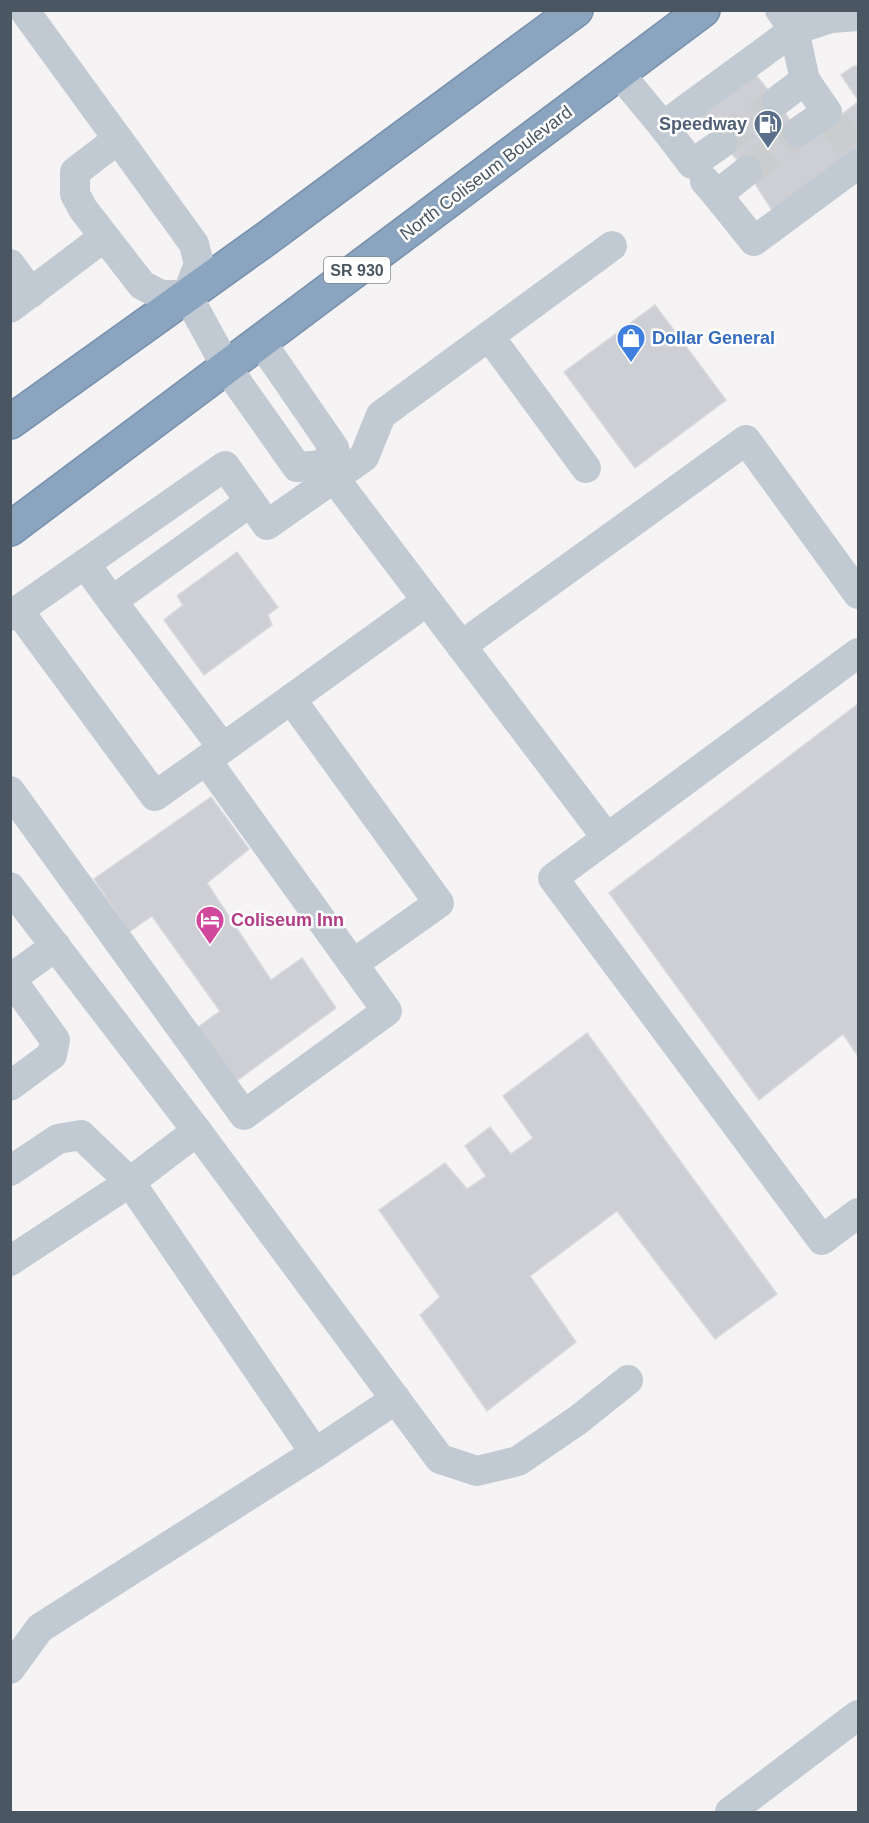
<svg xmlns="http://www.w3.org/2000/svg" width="869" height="1823" viewBox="0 0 869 1823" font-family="Helvetica,sans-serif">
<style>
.building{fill:#cdcfd5;stroke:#d7d9de;stroke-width:1.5}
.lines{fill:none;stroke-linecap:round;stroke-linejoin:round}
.minor-tunnel{stroke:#caccce;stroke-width:30;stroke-dasharray:30 15;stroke-linecap:butt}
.highway-casing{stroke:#7690ad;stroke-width:36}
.minor{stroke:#c1cad2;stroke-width:30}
.highway{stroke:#8ba5c1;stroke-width:33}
.labels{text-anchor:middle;stroke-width:5;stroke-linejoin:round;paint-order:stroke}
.shield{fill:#fff;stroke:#808990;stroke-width:1.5}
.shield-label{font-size:16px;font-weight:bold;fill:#4a5661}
.service-label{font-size:18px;font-weight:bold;fill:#4e5e75;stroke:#fff;text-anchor:end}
.street-label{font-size:18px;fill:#4a5661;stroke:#fff}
.shop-label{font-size:18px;font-weight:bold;fill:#366cbe;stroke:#fff;text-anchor:start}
.hotel-label{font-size:18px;font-weight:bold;fill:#b23c85;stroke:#fff;text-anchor:start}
</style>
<rect width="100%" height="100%" fill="#f5f3f3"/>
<g class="building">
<polygon points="854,66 858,66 858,100 841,75"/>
<polygon points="752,70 777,101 805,142 858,102 858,153 775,215 747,171 722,143 697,111"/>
<polygon points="655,305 726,400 635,468 564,372"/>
<polygon points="237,552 278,607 268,615 272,625 204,675 164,620 183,605 177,596"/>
<polygon points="858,704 858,1056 843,1034 759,1100 609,893"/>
<polygon points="211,797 249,849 207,883 271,980 302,958 336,1008 235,1082 197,1028 220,1011 152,916 129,932 94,879"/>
<polygon points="587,1033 777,1294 715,1339 617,1211 530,1276 576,1342 487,1411 420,1315 440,1297 379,1210 445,1163 467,1189 486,1176 465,1146 490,1127 511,1154 533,1138 503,1096"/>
</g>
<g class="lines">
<g class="minor-tunnel">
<polyline points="833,122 856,155"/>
<polyline points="722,143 777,101"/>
<polyline points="747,171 798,132"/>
</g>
<g class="highway-casing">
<g id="highway">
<polyline points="10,422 263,241 576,10"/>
<polyline points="10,529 703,10"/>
</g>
</g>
<g class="minor">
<polyline points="24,10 118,139"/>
<polyline points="619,73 663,126 794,30 780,10"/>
<polyline points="777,101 805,80 794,30 831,18 858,16"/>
<polyline points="663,126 692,164 722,143"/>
<polyline points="798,132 827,112 805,80"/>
<polyline points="705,181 717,195 747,171"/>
<polyline points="717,195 754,241 858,164"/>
<polyline points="10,264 31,293"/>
<polyline points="187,295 161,295 142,285 83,209 75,194 75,172 118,139 194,244 199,264 187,295 227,368 297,467 324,465"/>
<polyline points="10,308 104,237"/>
<polyline points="489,336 586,468"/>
<polyline points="261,342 334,448 324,465"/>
<polyline points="85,564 112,601 250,502"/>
<polyline points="18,610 155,796 223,748 112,601"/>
<polyline points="10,616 225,466 267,525 334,478 324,465"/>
<polyline points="461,646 746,440 858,594"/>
<polyline points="858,653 553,878 822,1240 858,1213"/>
<polyline points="291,699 439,903 353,964"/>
<polyline points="223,748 427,601"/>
<polyline points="10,791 244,1115 387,1011 206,760"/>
<polyline points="607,838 334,478 364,457 381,415 612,246"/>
<polyline points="10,887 197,1131 440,1459 477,1471 518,1461 578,1420 628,1380"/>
<polyline points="10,979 56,946"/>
<polyline points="10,1086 52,1055 55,1040 11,979"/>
<polyline points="10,1171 58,1139 81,1135 130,1182 315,1453 40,1628 10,1669"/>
<polyline points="10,1261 130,1182 197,1131"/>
<polyline points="315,1453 396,1399"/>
<polyline points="730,1812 858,1715"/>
</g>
<use href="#highway" class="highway"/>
</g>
<defs>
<g id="fuel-pin" transform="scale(1.5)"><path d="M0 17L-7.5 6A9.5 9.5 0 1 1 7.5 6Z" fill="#5c6f8a" stroke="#fff"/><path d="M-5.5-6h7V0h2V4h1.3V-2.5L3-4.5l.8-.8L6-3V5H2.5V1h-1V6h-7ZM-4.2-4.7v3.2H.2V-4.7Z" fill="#fff"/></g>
<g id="shop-pin" transform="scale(1.5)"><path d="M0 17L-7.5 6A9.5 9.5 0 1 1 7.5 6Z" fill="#3f7fe0" stroke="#fff"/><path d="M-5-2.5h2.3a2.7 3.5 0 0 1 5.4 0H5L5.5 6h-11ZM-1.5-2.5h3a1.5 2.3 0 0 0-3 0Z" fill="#fff"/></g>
<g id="hotel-pin" transform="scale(1.5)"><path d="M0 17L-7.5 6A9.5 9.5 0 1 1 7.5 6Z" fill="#d1479c" stroke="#fff"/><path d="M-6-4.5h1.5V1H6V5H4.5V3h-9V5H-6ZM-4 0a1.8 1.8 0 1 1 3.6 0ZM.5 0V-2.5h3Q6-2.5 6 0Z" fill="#fff"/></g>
</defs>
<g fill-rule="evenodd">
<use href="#fuel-pin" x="768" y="124"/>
<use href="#shop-pin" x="631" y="338"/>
<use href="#hotel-pin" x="210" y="920"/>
</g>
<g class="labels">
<rect class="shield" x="324" y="257" width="66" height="26" rx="4.5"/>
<g class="shield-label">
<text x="357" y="276">SR 930</text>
</g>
<g class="service-label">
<text x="747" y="130">Speedway</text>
</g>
<g class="street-label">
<text transform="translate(486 173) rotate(-37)" y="6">North Coliseum Boulevard</text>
</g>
<g class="shop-label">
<text x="652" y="344">Dollar General</text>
</g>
<g class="hotel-label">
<text x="231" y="926">Coliseum Inn</text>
</g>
</g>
<rect width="869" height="1823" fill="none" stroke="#4a5661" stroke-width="24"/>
</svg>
